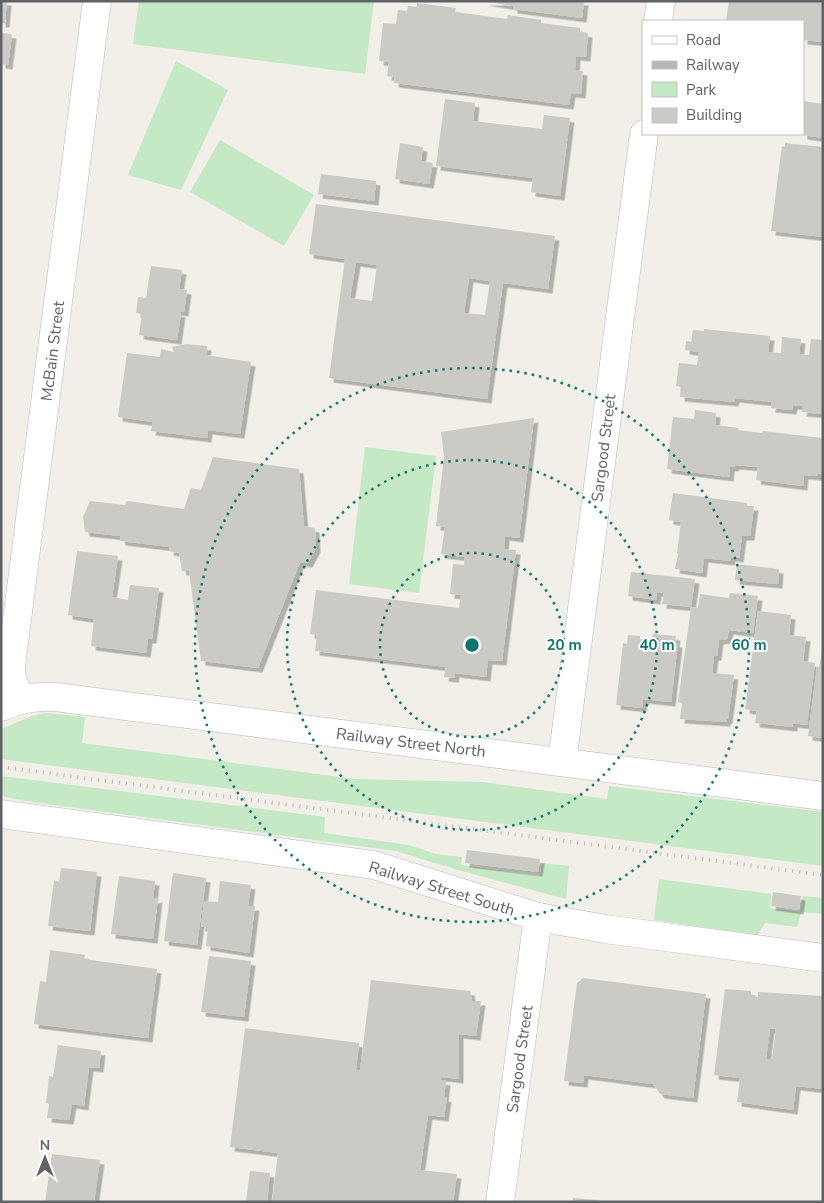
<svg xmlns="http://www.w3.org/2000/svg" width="824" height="1203" viewBox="0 0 824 1203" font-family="'Nunito Sans',sans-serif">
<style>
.green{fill:#c5e8c5}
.building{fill:#cccac5;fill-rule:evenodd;filter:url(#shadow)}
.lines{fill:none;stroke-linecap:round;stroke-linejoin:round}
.minor-casing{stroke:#b5b8bc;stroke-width:29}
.minor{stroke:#fff;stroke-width:28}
.rail{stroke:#b6b7b8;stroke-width:4;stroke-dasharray:1 6;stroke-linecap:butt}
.ring{fill:none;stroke:#0f766e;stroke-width:2.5;stroke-dasharray:2.5 5}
.labels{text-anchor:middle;stroke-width:4;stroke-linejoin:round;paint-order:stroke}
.street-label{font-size:16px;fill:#5f6368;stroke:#fff}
.centre{fill:#0f766e;stroke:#fff;stroke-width:2.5}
.ring-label{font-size:15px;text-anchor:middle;font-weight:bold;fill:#0f766e;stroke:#fff;stroke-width:4;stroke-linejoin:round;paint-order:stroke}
</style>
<defs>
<filter id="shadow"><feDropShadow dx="4.5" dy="4.5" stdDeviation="0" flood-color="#0004"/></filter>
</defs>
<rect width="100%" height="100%" fill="#f1efe8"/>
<g class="green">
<polygon points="139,1 374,1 365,74 133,44"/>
<polygon points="176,61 228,90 181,190 128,175"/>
<polygon points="220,140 314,195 284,246 190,192"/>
<polygon points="365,447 436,456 419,593 349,584"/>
<polygon points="46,713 85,717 82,743 355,779 483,782 607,799 609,786 823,812 823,866 1,759 1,729 32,716"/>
<polygon points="1,776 325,817 324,833 409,845 436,854 462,857 461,865 540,876 542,863 569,866 566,899 458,870 396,851 25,801 1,796"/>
<polygon points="659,879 771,894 770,908 800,912 803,896 823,898 823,914 801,912 797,927 765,923 758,935 654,920"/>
</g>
<g class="building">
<polygon points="1,1 7,1 5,23 1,23"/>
<polygon points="483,1 584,1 582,18 513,9 513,6"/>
<polygon points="729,1 823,1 823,42 803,40 803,21 726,21"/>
<polygon points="417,3 456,8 455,12 507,19 508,15 541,20 541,23 580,28 580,32 588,33 586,57 576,56 575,70 583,71 581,94 571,93 569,105 394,83 395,77 387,76 389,62 379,61 383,23 396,24 398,10 407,11 408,6 417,7"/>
<polygon points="1,33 12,34 8,65 1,64"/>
<polygon points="445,99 475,103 473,121 542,129 544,115 570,118 560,196 531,192 533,178 436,166"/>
<polygon points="803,101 823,104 823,138 803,135"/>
<polygon points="400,143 423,147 421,161 433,163 429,184 395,179"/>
<polygon points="785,143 823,147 823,237 771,231 782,146 785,147"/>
<polygon points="321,174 376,181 374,201 318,194"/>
<path d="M316 204 555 236 548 289 503 283 487 399 329 378 345 259 309 254ZM356 262 377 265 372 301 350 298ZM469 278 490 281 485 315 464 313Z"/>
<polygon points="151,266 182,270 179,289 187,290 184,312 175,311 175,312 181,313 177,340 139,335 142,314 136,313 138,297 146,298"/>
<polygon points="704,329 770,336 768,352 781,353 782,337 801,339 799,354 809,355 811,339 823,340 822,414 802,412 803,406 793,405 792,410 771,408 772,402 735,398 734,402 680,397 681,387 676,386 679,363 697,365 699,352 685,350 686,341 691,342 693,330 704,331"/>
<polygon points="186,344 207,346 206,355 251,362 240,434 208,430 207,438 151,431 153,422 118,417 127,353 160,357 161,349 174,352 172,347"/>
<polygon points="695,410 716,413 715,425 739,428 738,430 762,433 763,431 822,438 823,474 818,474 818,476 804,475 803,486 756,480 758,467 735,465 734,467 730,467 729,477 667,469 673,417 694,419"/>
<polygon points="534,418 519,538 505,536 504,549 516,550 502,661 488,660 486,677 455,673 454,678 444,677 446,667 315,651 317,635 310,634 316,590 459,608 461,595 450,594 453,564 464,565 465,557 441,554 445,527 436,526 444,457 441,432"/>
<polygon points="213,457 299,469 304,526 315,528 316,548 308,563 300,562 258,668 201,661 189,571 182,571 179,553 169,551 170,547 121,541 120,536 85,532 83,517 90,501 125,505 127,501 184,509 191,488 201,490"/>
<polygon points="673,493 747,503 747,506 754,506 750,536 742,536 739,558 731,557 730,561 704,558 702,573 675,569 678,554 677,553 681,522 669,520"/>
<polygon points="77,551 118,556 112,597 128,600 130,585 159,588 152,639 148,639 146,653 91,646 94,619 68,615"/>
<polygon points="737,564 779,569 778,584 735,580"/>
<polygon points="631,572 695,579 691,607 662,604 664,593 657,592 656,600 628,596"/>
<polygon points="730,593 758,596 753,633 729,630 727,639 719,640 717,656 714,656 712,673 734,675 728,719 727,719 726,722 680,719 682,703 678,702 691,607 698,608 700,594 729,598"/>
<polygon points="758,611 791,615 789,635 806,637 803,661 815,663 807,725 793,723 793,727 755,723 757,711 745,709"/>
<polygon points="653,634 676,636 675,643 678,643 671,702 643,699 642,708 616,705 623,643 627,644 628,635 640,636 640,639 652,641"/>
<polygon points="822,650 823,650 823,738 808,736 817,667 819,668"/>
<polygon points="467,850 540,859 538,872 465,863"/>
<polygon points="61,868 97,872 90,931 48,926 54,880 59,882"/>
<polygon points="173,873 206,878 197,945 164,941"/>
<polygon points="119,876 155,881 153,899 158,898 153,939 111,934"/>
<polygon points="220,881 251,885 248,906 255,906 249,953 206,946 208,927 201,927 204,901 218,902"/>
<polygon points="773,892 801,896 799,910 771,906"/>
<polygon points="50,950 85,955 84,959 157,969 148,1038 34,1024 40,981 46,982"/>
<polygon points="209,956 251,961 244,1017 201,1012"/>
<polygon points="583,978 706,994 693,1098 660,1094 653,1084 584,1075 583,1083 564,1081 577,983"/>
<polygon points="371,980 470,991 472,1001 481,1001 476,1036 459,1034 459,1079 442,1077 440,1080 446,1081 444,1097 447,1098 444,1117 428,1115 420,1170 457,1174 453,1202 272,1202 278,1153 230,1147 245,1028 359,1043 356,1069 360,1071"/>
<path d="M725 989 751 991V996L758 997V992L823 996V1089L796 1086 793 1110 737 1102 740 1078 714 1075ZM770 1029H776L772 1059H766Z"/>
<polygon points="58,1045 101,1051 99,1068 89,1067 84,1106 72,1104 69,1120 47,1118 49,1104 46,1103 49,1076 53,1077"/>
<polygon points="52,1154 100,1160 94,1202 45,1202"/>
<polygon points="250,1171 270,1173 267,1202 246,1202"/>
<polygon points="573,1198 598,1200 598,1202 573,1202"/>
</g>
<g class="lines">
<g class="minor-casing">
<g id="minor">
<polyline points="658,21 661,1"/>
<polyline points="20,699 12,679 11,666 97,1"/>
<path d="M1 707C21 699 34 696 56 697L823 796"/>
<polyline points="562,762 644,134"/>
<polyline points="1,814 374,865 538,917 605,929 823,958"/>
<polyline points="500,1202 538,917"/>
</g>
</g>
<use href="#minor" class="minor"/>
<polyline class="rail" points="1,767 823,875"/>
</g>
<g class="ring">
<circle cx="472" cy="645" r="92"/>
<circle cx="472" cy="645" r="185"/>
<circle cx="472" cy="645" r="277"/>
</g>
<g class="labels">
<g class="street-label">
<text transform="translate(52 351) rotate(-83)" y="6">McBain Street</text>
<text transform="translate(603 448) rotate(-83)" y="6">Sargood Street</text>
<text transform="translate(411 742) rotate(7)" y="6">Railway Street North</text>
<text transform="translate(442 888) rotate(17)" y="6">Railway Street South</text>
<text transform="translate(519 1059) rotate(-82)" y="6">Sargood Street</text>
</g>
</g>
<circle cx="472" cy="645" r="8" class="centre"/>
<g class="ring-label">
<text x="564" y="650">20 m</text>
<text x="657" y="650">40 m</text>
<text x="749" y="650">60 m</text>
</g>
<rect width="824" height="1203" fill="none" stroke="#5f6368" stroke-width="5"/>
<rect x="642" y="20" width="162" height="115" fill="#ffffff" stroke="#bfc1c3"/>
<rect x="652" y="36" width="25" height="8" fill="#ffffff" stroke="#bfc1c3"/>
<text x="686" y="45" font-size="15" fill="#5f6368">Road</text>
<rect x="652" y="61" width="25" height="8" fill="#b6b7b8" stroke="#bfc1c3"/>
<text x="686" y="70" font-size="15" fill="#5f6368">Railway</text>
<rect x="652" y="82" width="25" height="15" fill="#c5e8c5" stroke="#bfc1c3"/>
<text x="686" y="95" font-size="15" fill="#5f6368">Park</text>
<rect x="652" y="108" width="25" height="15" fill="#cccac5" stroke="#bfc1c3"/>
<text x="686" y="120" font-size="15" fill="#5f6368">Building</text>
<g transform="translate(45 1158)" stroke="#ffffff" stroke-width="4" paint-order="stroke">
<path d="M0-4L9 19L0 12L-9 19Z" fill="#5f6368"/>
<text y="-8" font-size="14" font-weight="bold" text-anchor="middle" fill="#5f6368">N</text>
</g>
</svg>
